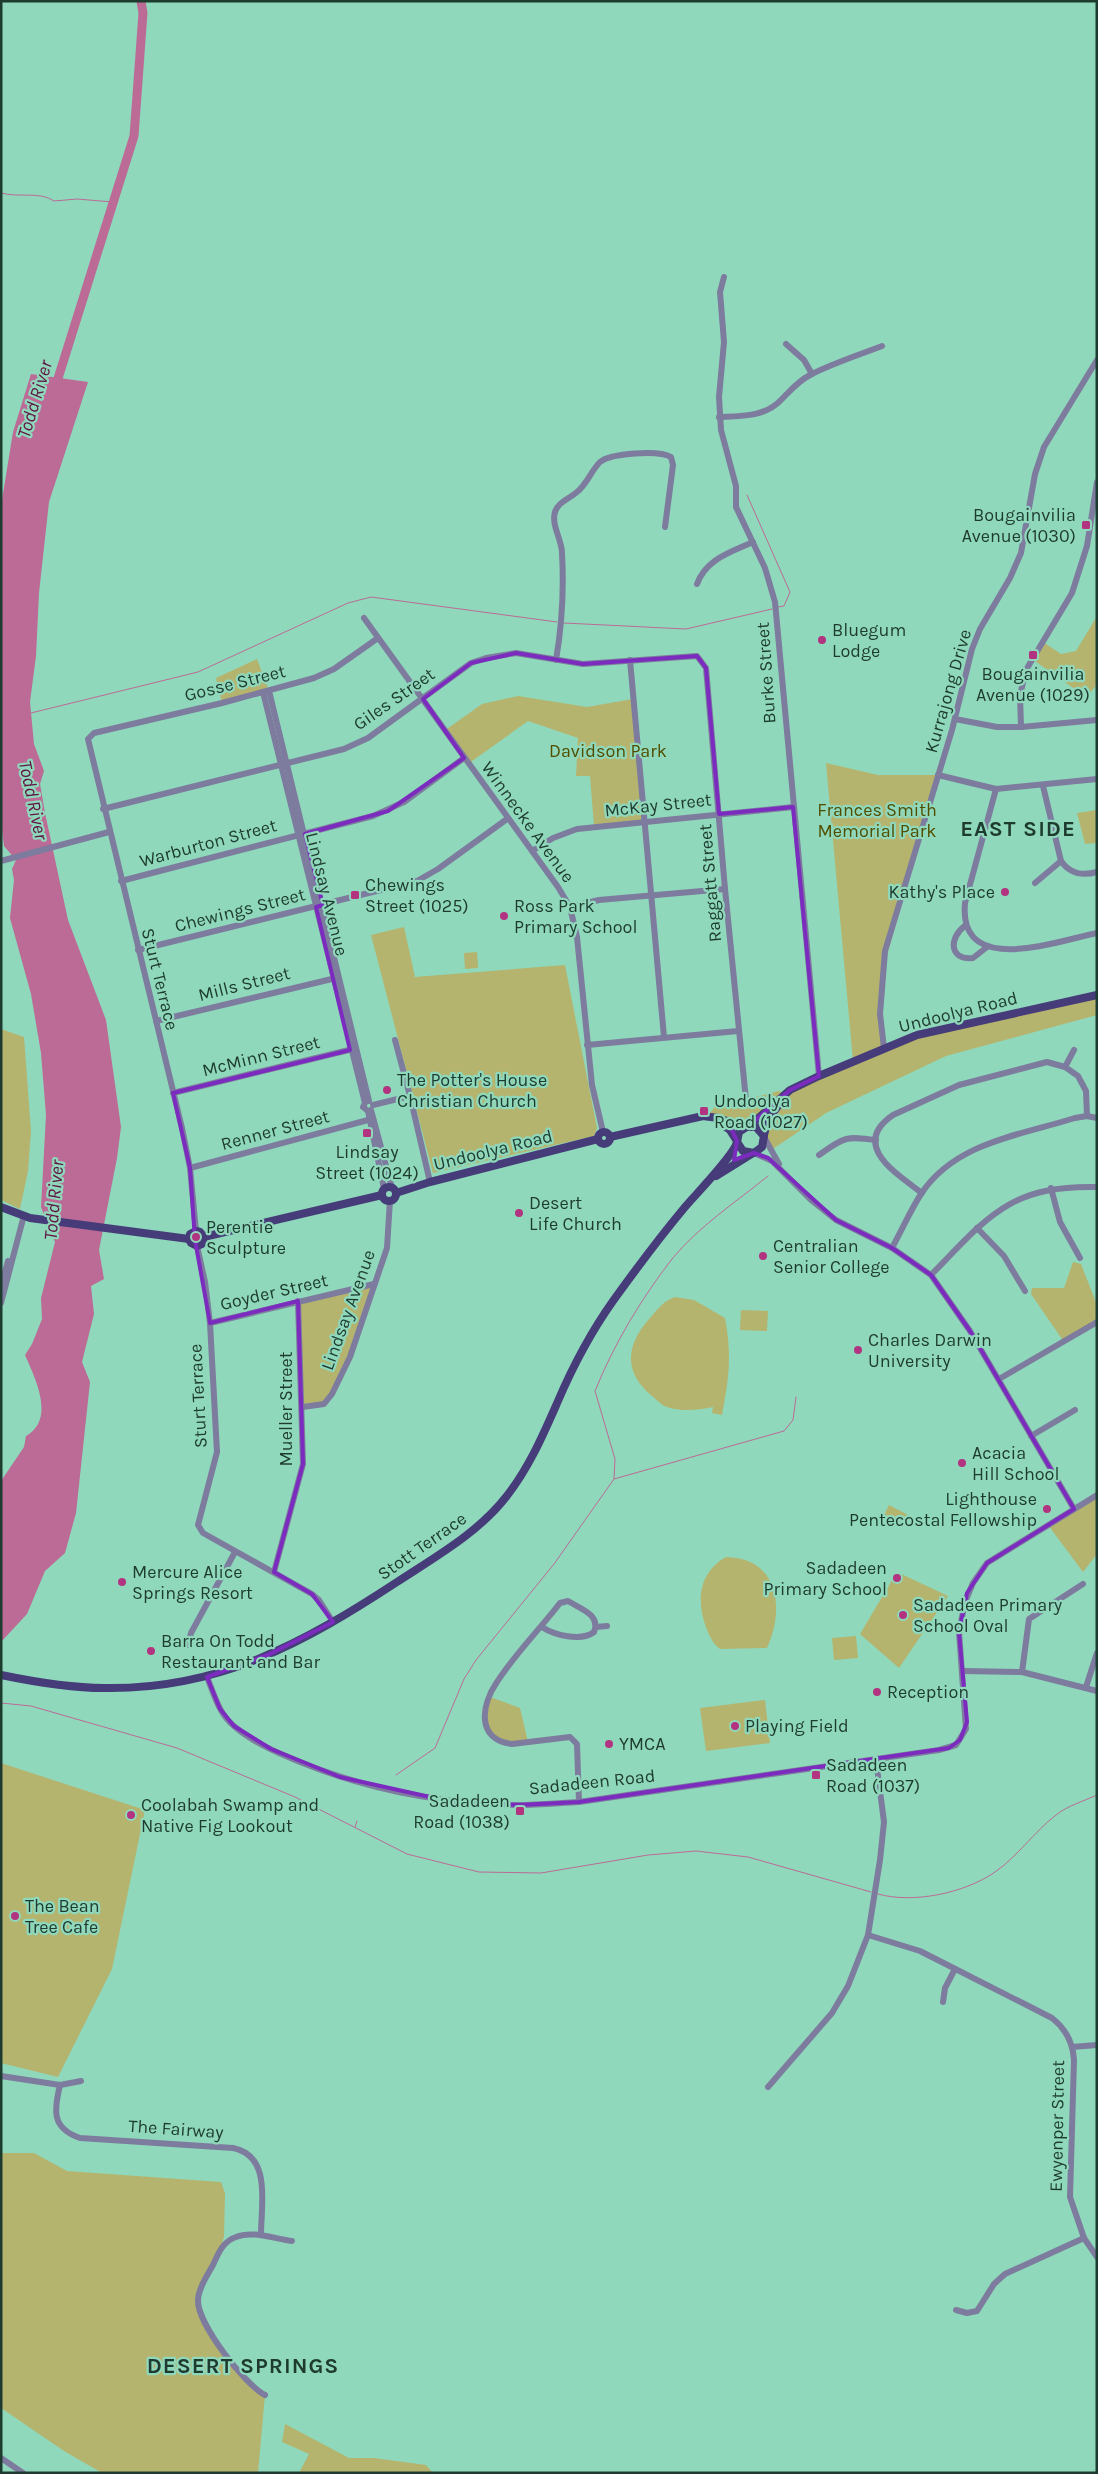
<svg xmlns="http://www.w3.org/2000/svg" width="1098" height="2474" viewBox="0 0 1098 2474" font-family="Karla,sans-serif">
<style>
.green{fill:#b5b46e}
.water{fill:#bc6a96}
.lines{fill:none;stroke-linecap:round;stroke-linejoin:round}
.stream{stroke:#bc6a96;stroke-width:1}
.river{stroke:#bc6a96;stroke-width:9}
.minor{stroke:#7d7b9e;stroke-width:6}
.major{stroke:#453c79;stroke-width:8}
.marked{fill:none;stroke:#7b2cbf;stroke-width:4;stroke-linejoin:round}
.poi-dot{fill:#b23380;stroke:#8fd8bb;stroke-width:2}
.labels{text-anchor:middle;stroke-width:4.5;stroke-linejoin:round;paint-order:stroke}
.poi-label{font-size:18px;fill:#1e3b30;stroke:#8fd8bb;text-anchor:start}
.street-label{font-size:18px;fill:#1e3b30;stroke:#8fd8bb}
.park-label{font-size:18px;fill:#514e00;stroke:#8fd8bb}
.water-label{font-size:19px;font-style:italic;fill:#601543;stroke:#8fd8bb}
.district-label{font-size:22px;font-weight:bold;letter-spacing:1px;fill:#1e3b30;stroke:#8fd8bb}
</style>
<rect width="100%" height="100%" fill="#8fd8bb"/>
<g class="green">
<polygon points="1097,616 1097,685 1086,697 1032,659 1043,642 1061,654 1076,651"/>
<polygon points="257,659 269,691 222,703 216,678"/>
<polygon points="518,696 587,707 633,699 644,820 594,826 590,776 576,776 578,738 528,721 468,764 444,731 482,704"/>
<path d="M826 763 878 775H938L882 973 884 1048 903 1040 1097 995V1015L946 1056 826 1113 770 1151C768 1145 763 1137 763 1132 763 1099 829 1073 853 1061Z"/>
<polygon points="1097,810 1097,843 1085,844 1077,813"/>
<polygon points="404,927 415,977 565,965 597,1128 594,1136 433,1173 371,935"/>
<polygon points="477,952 478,968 465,969 464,953"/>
<polygon points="1,1029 24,1037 31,1131 28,1171 20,1209 1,1200"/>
<path d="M778 1091 785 1093 748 1126 708 1116 716 1105C737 1100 757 1098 778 1091Z"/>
<polygon points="1073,1262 1081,1264 1097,1305 1097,1322 1064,1342 1031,1294 1032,1288 1064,1288"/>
<polygon points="374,1284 350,1357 324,1404 303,1407 298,1301"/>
<path d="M675 1297 694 1300 725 1318C732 1356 729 1378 722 1415L712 1413 713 1407C698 1410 682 1412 667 1407 662 1406 656 1399 652 1396 623 1372 626 1345 649 1319 657 1310 663 1301 675 1297Z"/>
<polygon points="741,1310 768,1311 767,1331 740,1330"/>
<polygon points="1097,1495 1097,1554 1083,1572 1048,1525"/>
<polygon points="889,1505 908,1515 903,1524 884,1515"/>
<path d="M726 1557C779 1558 785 1609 767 1648L720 1649C713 1644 711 1638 707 1630 696 1602 698 1573 726 1557Z"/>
<polygon points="897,1572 948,1596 899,1668 860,1634"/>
<polygon points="856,1636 858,1658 834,1660 832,1638"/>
<polygon points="490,1697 520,1708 528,1742 497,1740 484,1722"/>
<polygon points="765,1700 770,1743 706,1751 700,1708"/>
<polygon points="1,1763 145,1810 112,1969 58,2077 1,2063"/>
<polygon points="1,2153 34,2153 67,2171 221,2182 225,2193 224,2237 220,2250 200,2291 200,2311 231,2364 265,2395 258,2473 102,2473 64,2451 1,2408"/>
<polygon points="285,2424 349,2458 374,2458 426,2465 433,2473 299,2473 309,2454 282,2442"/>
</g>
<path class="water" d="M31 374 88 382 49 502 39 593 36 656 30 702 34 744 44 771 40 784 45 813 68 920 106 1020 121 1127 117 1158 99 1250 104 1279 91 1286 94 1314 82 1362 90 1382 76 1513 65 1553 45 1571 27 1614 1 1642V1481L24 1447 26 1436C56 1419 35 1378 25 1355L32 1344 42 1319 41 1298 55 1242 41 1207 46 1115 41 1053 31 994 10 918 14 880 12 869 16 860 4 846 1 823V506L13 432Z"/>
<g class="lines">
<g class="stream">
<path d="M1 193C18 198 40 191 54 201L77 199 113 202"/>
<polyline points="747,495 790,592 784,606 778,607"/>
<polyline points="564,623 686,629 772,609"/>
<polyline points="31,713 198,672 348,603 371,597 557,622"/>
<polyline points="614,1479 784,1431 793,1420 796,1397"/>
<polyline points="1,1703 31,1706 177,1748 295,1797 407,1854 479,1872 541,1873 648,1855 696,1851 748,1857 871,1892"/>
<path d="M396 1775 435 1748 464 1679 476 1660 554 1564 614 1479 615 1459 595 1391C614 1344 641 1299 672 1259 698 1227 736 1202 768 1176"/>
<polyline points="355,1827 357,1821"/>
<path d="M878 1894C913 1904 965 1893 995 1872 1017 1857 1034 1832 1056 1815 1067 1806 1084 1801 1097 1795"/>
</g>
<polyline class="river" points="55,388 134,136 143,13 141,1"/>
<g class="minor">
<polyline points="724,277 720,292 724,342 719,397 721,430 736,486 736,507 765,568 775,602 819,1076"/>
<polyline points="786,344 804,360 812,374"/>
<path d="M719 417C741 416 765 417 781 400 791 390 797 382 810 375 833 363 859 355 882 346"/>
<path d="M697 584C706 559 731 552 753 542"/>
<polyline points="364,618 558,887 570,907 577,937 592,1085 603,1132"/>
<path d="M556 660C562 625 564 589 562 553 562 540 551 525 555 512 558 502 569 499 577 492 587 484 591 471 600 462 611 453 659 450 671 457L673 465 665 527"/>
<polyline points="630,660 664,1037"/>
<polyline points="269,691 369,1101"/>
<polyline points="263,692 365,1103 363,1107 368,1111"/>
<polyline points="955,719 997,727 1021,727 1097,720"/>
<polyline points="1021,727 1020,695 1026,670 1072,593 1087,546 1097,482"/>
<polyline points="938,775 996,789 1097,779"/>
<path d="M1043 786 1061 861C1070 874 1082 876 1097 872"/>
<path d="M996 789 965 903C958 978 1057 941 1097 933"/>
<polyline points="103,809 344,749 368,738 471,663 486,658 516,653 583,664 697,656 706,668 725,889 746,1100 749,1104"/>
<polyline points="532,851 553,838 577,829 793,807"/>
<polyline points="1,861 109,832"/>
<polyline points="121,881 373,816 404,802 464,758"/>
<polyline points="1035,883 1061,861"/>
<polyline points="570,907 599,900 725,889"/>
<path d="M966 925C949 937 948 960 973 958L987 947"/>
<polyline points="138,950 417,881 438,869 507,819"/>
<polyline points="156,1021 336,978"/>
<polyline points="395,1040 410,1096 430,1182"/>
<polyline points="587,1045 738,1031"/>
<polyline points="884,1048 880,1014 885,951 952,730 972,649 980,629 1010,578 1021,553 1035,474 1044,447 1097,360"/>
<polyline points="1065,1067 1074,1050"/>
<polyline points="173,1093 353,1049"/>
<polyline points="373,1105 410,1096"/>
<polyline points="371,1110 392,1188"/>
<polyline points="368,1111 384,1189"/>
<polyline points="764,1137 779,1164"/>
<polyline points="754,1153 772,1161 811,1200 836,1220 892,1248 931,1275 970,1331 1074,1509"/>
<path d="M819 1155C844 1137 846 1136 876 1140"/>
<polyline points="190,1168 368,1120"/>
<polyline points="1051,1188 1060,1222 1080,1258"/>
<path d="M922 1193C897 1174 849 1145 893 1115L959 1085 1047 1062 1065 1067 1078 1076 1086 1091 1087 1116"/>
<polyline points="977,1228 1004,1256 1025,1291"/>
<polyline points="196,1231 190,1168 182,1128 88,739 94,733 222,703 314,678 334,669 378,638"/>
<polyline points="197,1246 205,1282 210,1323 217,1452 198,1525 203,1533 312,1594 319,1600 333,1622"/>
<path d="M892 1248C902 1230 910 1211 921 1194 955 1142 1021 1135 1075 1118L1087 1116 1097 1118"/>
<path d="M931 1275C988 1217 1009 1185 1097 1187"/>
<polyline points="1,1286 8,1261"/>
<polyline points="1,1303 23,1219"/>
<polyline points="210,1323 374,1284"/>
<polyline points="999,1379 1097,1322"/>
<polyline points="303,1407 324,1404 332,1394 350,1357 387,1248 390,1200"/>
<polyline points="1031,1436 1075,1410"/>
<polyline points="274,1572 303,1464 298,1301"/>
<path d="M542 1627C554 1635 581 1642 594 1632 601 1615 581 1609 568 1601L560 1603C540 1629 515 1654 497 1682 481 1705 476 1740 512 1744L570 1737 577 1744 579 1802"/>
<polyline points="596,1627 607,1626"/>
<polyline points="188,1645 191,1633 235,1552"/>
<polyline points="963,1671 1022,1672 1097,1691"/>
<polyline points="1022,1672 1029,1619 1083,1584"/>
<path d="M207 1677C214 1694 219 1714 234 1726 252 1742 278 1753 300 1762 369 1790 444 1804 518 1805 538 1805 559 1803 579 1802L939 1750 956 1745 966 1729 959 1632 965 1602 973 1583 987 1563 1097 1495"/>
<polyline points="1086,1687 1097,1653"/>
<path d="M868 1935 920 1951 1052 2018C1066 2029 1073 2042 1074 2060L1070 2197 1084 2238 1097 2257"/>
<polyline points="943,2002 945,1988 955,1969"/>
<polyline points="1072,2047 1097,2045"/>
<polyline points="1,2076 60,2085 81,2081"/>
<path d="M60 2085C54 2110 51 2128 80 2138L233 2148C272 2156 261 2204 261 2235"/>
<polyline points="768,2087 832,2013 848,1986 868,1935 880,1860 884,1822 876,1760"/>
<polyline points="956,2310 967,2313 977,2311 994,2284 1005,2274 1084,2238"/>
<path d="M265 2395C244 2384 198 2324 198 2301 198 2289 207 2276 213 2265 218 2254 223 2241 236 2237 253 2230 275 2239 292 2241"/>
<polyline points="1,2458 23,2473"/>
</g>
<g class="major">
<polyline points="719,1123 730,1130 737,1141"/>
<polyline points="746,1127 756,1127 764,1136 762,1147 754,1153 743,1151 737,1142 739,1132 753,1123 790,1090 819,1076 917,1035 1097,995"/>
<circle cx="604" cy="1138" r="6"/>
<polyline points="764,1135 768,1119 778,1106"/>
<polyline points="610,1137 703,1116 718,1118 745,1127"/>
<polyline points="716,1176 753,1153"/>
<circle cx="389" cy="1194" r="7"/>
<polyline points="396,1193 430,1182 598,1139"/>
<polyline points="1,1207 30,1218 189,1239"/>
<polyline points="204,1237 382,1195"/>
<polyline points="189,1239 191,1243 197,1246 202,1244 204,1237"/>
<polyline points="189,1239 190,1234 196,1231 200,1232 204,1237"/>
<path d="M1 1675C35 1682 70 1688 104 1688 219 1690 304 1643 397 1582 435 1557 478 1533 506 1497 529 1468 543 1435 558 1401 573 1366 591 1332 613 1301 636 1269 660 1237 685 1207 696 1194 735 1154 737 1142"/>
</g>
</g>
<path class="marked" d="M516 653 583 664 697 656 706 668 719 814 793 807 819 1076 790 1090 750 1125 730 1126 737 1141 734 1160 754 1153 768 1158 836 1220 892 1248 931 1275 970 1331 1074 1509 987 1563 967 1593 959 1632 967 1722 960 1740 949 1748 579 1802 519 1805 448 1801 340 1777 271 1749 234 1726 220 1709 207 1677 270 1654 333 1622 312 1594 274 1572 303 1464 298 1301 210 1323 195 1240 190 1168 173 1093 350 1050 316 907 323 905 305 834 388 811 464 758 423 699 471 663Z"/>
<g class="poi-dot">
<rect x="1081" y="520" width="10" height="10" rx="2.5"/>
<circle cx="822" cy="640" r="5"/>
<rect x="1028" y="650" width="10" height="10" rx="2.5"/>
<circle cx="1005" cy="892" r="5"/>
<rect x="350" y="890" width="10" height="10" rx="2.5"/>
<circle cx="504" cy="916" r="5"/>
<circle cx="387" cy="1090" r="5"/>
<rect x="699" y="1106" width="10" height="10" rx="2.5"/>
<rect x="362" y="1128" width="10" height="10" rx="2.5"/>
<circle cx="519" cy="1213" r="5"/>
<circle cx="196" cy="1237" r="5"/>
<circle cx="763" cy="1256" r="5"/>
<circle cx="858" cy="1350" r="5"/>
<circle cx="962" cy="1463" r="5"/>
<circle cx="1047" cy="1509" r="5"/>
<circle cx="897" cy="1578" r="5"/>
<circle cx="122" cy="1582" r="5"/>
<circle cx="903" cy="1615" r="5"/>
<circle cx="151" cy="1651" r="5"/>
<circle cx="877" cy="1692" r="5"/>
<circle cx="735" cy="1726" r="5"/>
<circle cx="609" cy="1744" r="5"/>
<rect x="811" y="1770" width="10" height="10" rx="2.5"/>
<rect x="515" y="1806" width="10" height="10" rx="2.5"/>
<circle cx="131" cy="1815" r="5"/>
<circle cx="15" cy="1916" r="5"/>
</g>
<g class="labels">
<g class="poi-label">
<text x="1076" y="521" text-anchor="end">Bougainvilia<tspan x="1076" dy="21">Avenue (1030)</tspan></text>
<text x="832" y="636">Bluegum<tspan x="832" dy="21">Lodge</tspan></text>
<text x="1033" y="680" text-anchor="middle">Bougainvilia<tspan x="1033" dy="21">Avenue (1029)</tspan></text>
<text x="365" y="891">Chewings<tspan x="365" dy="21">Street (1025)</tspan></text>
<text x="995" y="898" text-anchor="end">Kathy's Place</text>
<text x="514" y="912">Ross Park<tspan x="514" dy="21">Primary School</tspan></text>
<text x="397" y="1086">The Potter's House<tspan x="397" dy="21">Christian Church</tspan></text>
<text x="714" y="1107">Undoolya<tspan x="714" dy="21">Road (1027)</tspan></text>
<text x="367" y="1158" text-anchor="middle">Lindsay<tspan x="367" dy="21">Street (1024)</tspan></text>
<text x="529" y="1209">Desert<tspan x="529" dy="21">Life Church</tspan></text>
<text x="206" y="1233">Perentie<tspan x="206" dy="21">Sculpture</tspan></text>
<text x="773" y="1252">Centralian<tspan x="773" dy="21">Senior College</tspan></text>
<text x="868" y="1346">Charles Darwin<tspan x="868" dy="21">University</tspan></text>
<text x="972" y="1459">Acacia<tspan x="972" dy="21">Hill School</tspan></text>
<text x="1037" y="1505" text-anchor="end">Lighthouse<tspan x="1037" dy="21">Pentecostal Fellowship</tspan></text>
<text x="887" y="1574" text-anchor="end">Sadadeen<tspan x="887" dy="21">Primary School</tspan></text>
<text x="132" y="1578">Mercure Alice<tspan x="132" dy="21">Springs Resort</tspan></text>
<text x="913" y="1611">Sadadeen Primary<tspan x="913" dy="21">School Oval</tspan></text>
<text x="161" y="1647">Barra On Todd<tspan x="161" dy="21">Restaurant and Bar</tspan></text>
<text x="887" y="1698">Reception</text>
<text x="745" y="1732">Playing Field</text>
<text x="619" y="1750">YMCA</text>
<text x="826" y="1771">Sadadeen<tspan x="826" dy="21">Road (1037)</tspan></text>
<text x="510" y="1807" text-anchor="end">Sadadeen<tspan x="510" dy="21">Road (1038)</tspan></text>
<text x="141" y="1811">Coolabah Swamp and<tspan x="141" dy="21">Native Fig Lookout</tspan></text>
<text x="25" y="1912">The Bean<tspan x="25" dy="21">Tree Cafe</tspan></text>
</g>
<g class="street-label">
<text transform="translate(766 673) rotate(-94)" y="6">Burke Street</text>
<text transform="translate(235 683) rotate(-14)" y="6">Gosse Street</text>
<text transform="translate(948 691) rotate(-74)" y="6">Kurrajong Drive</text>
<text transform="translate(394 699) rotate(-35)" y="6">Giles Street</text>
<text transform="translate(658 805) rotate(-6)" y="6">McKay Street</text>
<text transform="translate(528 822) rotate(54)" y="6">Winnecke Avenue</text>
<text transform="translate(208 843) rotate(-15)" y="6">Warburton Street</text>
<text transform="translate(710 883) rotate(-95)" y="6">Raggatt Street</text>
<text transform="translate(327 894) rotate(76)" y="6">Lindsay Avenue</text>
<text transform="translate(240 910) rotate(-14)" y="6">Chewings Street</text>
<text transform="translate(160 979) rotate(76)" y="6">Sturt Terrace</text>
<text transform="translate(244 984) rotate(-14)" y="6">Mills Street</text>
<text transform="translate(958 1012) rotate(-14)" y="6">Undoolya Road</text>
<text transform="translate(261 1056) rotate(-14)" y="6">McMinn Street</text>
<text transform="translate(275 1130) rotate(-15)" y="6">Renner Street</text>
<text transform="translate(493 1150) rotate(-14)" y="6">Undoolya Road</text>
<text transform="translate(274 1292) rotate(-13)" y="6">Goyder Street</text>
<text transform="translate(348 1310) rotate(-70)" y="6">Lindsay Avenue</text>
<text transform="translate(198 1396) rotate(-93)" y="6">Sturt Terrace</text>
<text transform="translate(286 1409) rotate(-90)" y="6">Mueller Street</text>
<text transform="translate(422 1546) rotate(-35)" y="6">Stott Terrace</text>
<text transform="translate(592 1782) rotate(-6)" y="6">Sadadeen Road</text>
<text transform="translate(1057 2126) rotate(-89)" y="6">Ewyenper Street</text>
<text transform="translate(176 2129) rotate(4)" y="6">The Fairway</text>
</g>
<g class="park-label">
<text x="608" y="757">Davidson Park</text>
<text x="877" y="816">Frances Smith<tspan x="877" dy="21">Memorial Park</tspan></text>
</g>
<g class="water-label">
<text transform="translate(34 399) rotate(-73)" y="7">Todd River</text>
<text transform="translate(34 800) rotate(78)" y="7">Todd River</text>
<text transform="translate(53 1200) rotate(-85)" y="7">Todd River</text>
</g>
<g class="district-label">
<text x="1018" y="836">EAST SIDE</text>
<text x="243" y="2373">DESERT SPRINGS</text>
</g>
</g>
<rect width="1098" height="2474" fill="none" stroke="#1e3b30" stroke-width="5"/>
</svg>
